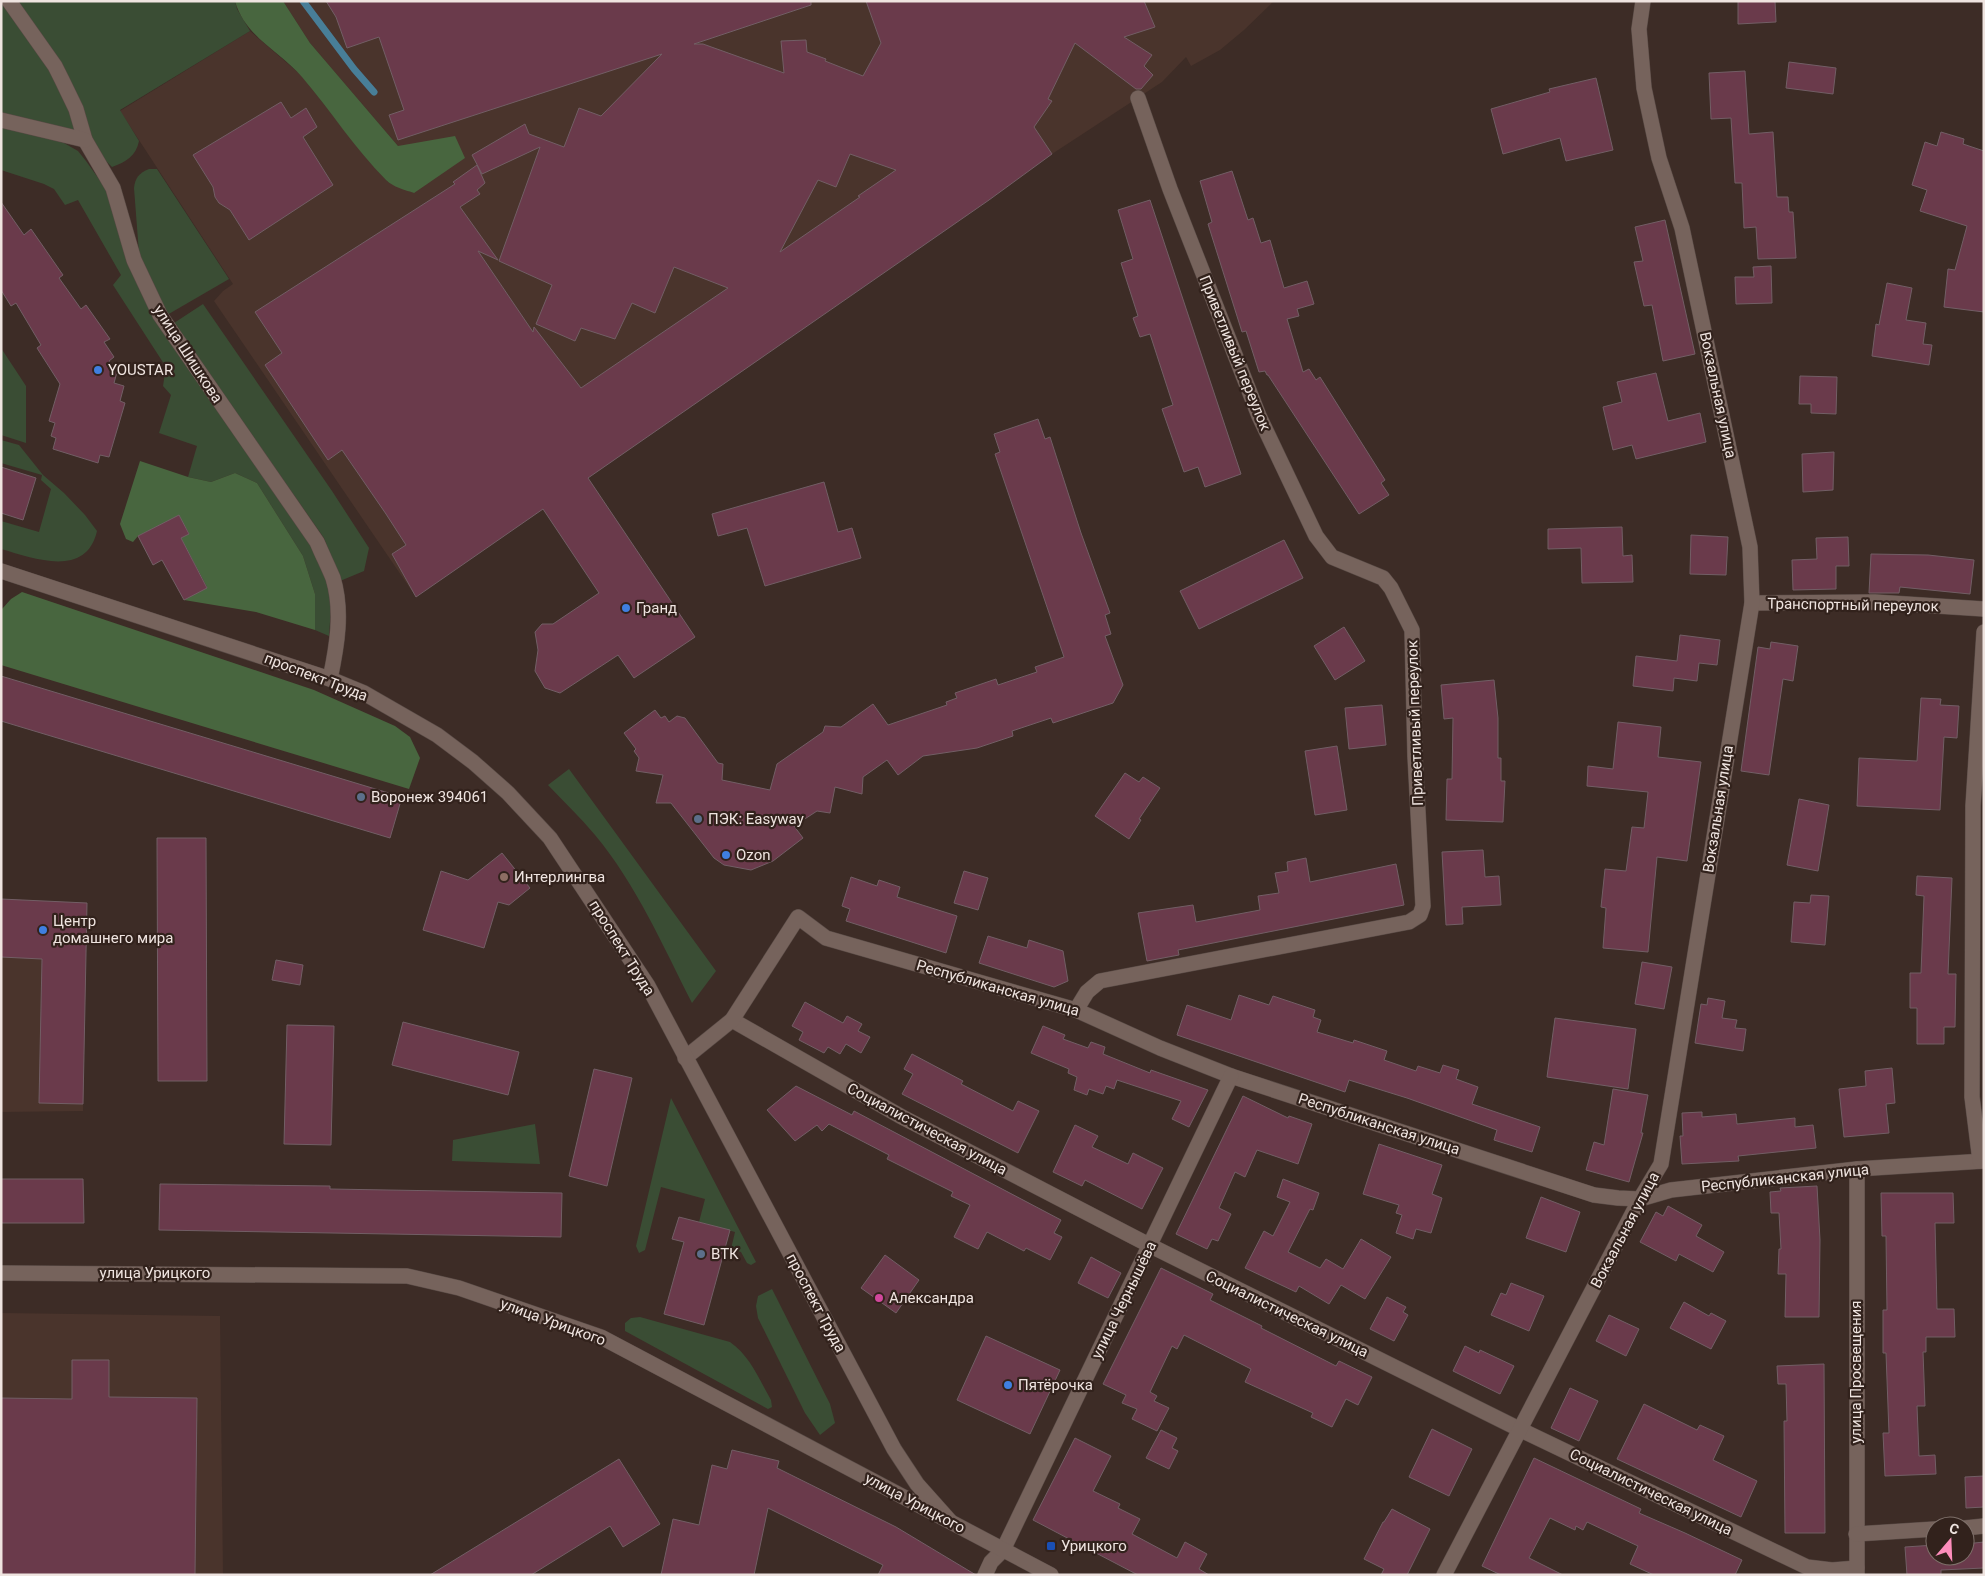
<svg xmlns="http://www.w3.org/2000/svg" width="1985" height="1576" viewBox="0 0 1985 1576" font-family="Roboto,sans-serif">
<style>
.built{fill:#4a342c}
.green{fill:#3a4d34}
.forest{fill:#48663f}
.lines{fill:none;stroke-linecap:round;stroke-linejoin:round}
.stream{stroke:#487e98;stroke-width:7}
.building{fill:#6a3a4b;stroke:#725e65;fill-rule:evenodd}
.street-casing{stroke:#584a45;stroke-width:16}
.secondary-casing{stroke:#584a45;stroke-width:16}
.street{stroke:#76635c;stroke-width:15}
.secondary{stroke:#76635c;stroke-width:15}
.shop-dot{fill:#3f7fe0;stroke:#32221c;stroke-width:2}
.service-dot{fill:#5c6f8a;stroke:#32221c;stroke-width:2}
.education-dot{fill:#8d6e63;stroke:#32221c;stroke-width:2}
.hotel-dot{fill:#d1479c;stroke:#32221c;stroke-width:2}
.transit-dot{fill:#1a4fb4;stroke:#32221c;stroke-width:2}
.labels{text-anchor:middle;stroke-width:4.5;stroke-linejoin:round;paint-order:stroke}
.street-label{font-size:15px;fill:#efe4e0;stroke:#32221c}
.poi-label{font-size:15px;fill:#efe4e0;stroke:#32221c;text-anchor:start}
</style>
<rect width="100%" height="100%" fill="#3d2c26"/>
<g class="built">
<polygon points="283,1 1274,1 1244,30 1220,50 1191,66 1186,57 1162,82 1052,154 750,366 416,597 214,301 223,291 233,284 120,111 250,31 301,75 367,159 388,182 414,193 398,146 310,43"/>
<polygon points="1,899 87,903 83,1111 1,1112"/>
<polygon points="1,1313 220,1316 223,1575 1,1575"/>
</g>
<g class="green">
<path d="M1 1H235L237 9 250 31 120 110 139 141C136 156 126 162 112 167L85 140 1 120Z"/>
<polygon points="1,125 64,143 78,151 86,161 106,189 130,263 333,579 329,636 315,630 315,594 303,556 257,483 235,473 211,482 188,477 197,446 159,433 171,395 163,386 166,367 113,285 121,275 78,200 65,205 54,189 44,184 1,170"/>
<path d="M149 169H157L229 279 167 315 151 283 139 253 134 188C135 178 139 173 149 169Z"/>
<polygon points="203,304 332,491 369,548 364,571 340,581 324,538 174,323"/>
<polygon points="1,348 26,386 26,443 1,435"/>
<path d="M1 440 19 445 43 475 64 493 85 515 97 531C86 579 33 558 1 549V521L39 532 51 489 41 480 42 475 1 463Z"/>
<path d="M569 769 716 971 692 1003C663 946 636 884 595 835 580 817 563 801 548 785Z"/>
<polygon points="671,1098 756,1262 751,1265 747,1263 741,1252 731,1249 735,1232 699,1222 705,1199 661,1187 645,1250 639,1253 636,1246"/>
<polygon points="535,1124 540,1164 452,1161 453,1140"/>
<polygon points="772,1289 830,1404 835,1423 820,1435 805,1413 758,1318 756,1306 758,1296"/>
<path d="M640 1317 730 1342C750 1356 759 1379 771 1400L772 1407 768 1409 625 1331V1323L631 1318Z"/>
</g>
<g class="forest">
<path d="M235 1H283L310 43 398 146 455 136 465 158 414 193C405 190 393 187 386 180 355 149 331 111 302 77 280 51 245 37 235 1Z"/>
<polygon points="140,461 188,477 211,482 235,473 257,483 303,556 315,594 315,630 256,612 184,600 207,587 181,538 189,533 179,516 138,536 133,542 126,539 120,524"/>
<polygon points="22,592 314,690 395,726 410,737 420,758 409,789 1,665 2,609 11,599"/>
</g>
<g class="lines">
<polyline class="stream" points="303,1 354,69 374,92"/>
</g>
<g class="building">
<path d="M326 1H811V5L694 44H703L784 73 781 41 806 40 807 52 826 59 825 61 863 76 881 43 866 1H1144L1155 27 1124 37 1152 55 1144 66 1153 75 1141 89H1136L1075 43 1048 99 1052 101 1034 127 1052 154 989 200 588 478 695 637 634 678 618 655 560 693 545 688 535 671 538 650 535 632 542 624H553L599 593 543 509 416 597 392 554 406 545 386 514 342 450 328 460 265 365 282 353 255 312 455 184 453 182 477 165 485 183 477 190 480 194 460 207 498 260 478 251 533 332 534 327 581 388 728 288 674 267 655 313 632 303 615 339 581 328 575 341 536 324 552 285 499 261 540 147 482 174 472 155 525 124 529 134 564 147 579 108 601 116 662 54 398 140 389 115 404 110 379 37 347 48 336 17ZM850 154 896 170 858 196 860 197 780 252 818 180 836 187Z"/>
<polygon points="1738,1 1775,1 1776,22 1738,24"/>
<polygon points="1789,62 1836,68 1833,94 1786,88"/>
<polygon points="1745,71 1749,134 1773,132 1777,197 1788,197 1789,212 1793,212 1796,258 1758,259 1756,227 1744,228 1742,183 1735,183 1731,118 1711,119 1709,73"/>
<polygon points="1596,78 1613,150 1566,161 1560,138 1503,154 1491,109 1550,92 1549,89"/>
<polygon points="281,102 291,118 306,108 317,127 303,137 333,185 249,240 230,210 219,203 215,197 213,187 193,155"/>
<polygon points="1941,132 1964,139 1963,144 1984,151 1984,312 1944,307 1948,269 1955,270 1967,226 1920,211 1927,190 1912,185 1925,142 1937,146"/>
<polygon points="1232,171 1248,220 1253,218 1261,243 1270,240 1284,288 1307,281 1314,304 1297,309 1299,316 1287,319 1303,372 1309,369 1316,380 1320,377 1385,480 1381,483 1389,495 1359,514 1268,375 1267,375 1265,371 1259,372 1246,331 1242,332 1208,224 1212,222 1200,181"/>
<polygon points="1150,200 1241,474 1205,487 1198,467 1184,472 1162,409 1173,405 1150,334 1140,337 1133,318 1138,316 1121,263 1133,259 1118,210"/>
<polygon points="1,202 24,235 31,229 63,275 59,278 81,309 86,305 110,339 104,342 114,357 109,361 117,372 114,383 124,386 120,401 125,403 109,457 100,455 98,463 53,449 56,438 51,436 55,423 49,421 60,384 37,348 41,345 16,303 11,306 1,290"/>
<polygon points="1665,220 1695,354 1663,361 1652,305 1644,306 1634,262 1643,261 1635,227"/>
<polygon points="1771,266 1772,303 1736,304 1735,277 1754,277 1753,267"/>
<polygon points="1887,283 1912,288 1906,320 1926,323 1923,344 1932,345 1929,365 1872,356 1876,324 1879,325"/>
<polygon points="1656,373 1668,421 1700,413 1706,442 1636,459 1632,445 1613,450 1603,407 1622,402 1617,382"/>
<polygon points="1800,376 1837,377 1836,414 1811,413 1811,404 1799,404"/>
<polygon points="1038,419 1045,439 1050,437 1081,533 1110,613 1105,615 1111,634 1105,636 1123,685 1113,703 1053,723 1051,718 1012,731 1013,736 977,748 923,756 898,775 887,760 863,777 862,794 835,787 830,813 817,811 794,826 803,838 773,861 751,870 724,865 714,858 671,803 656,803 663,775 636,771 639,758 634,751 636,749 624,733 655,710 661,718 665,716 669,722 677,716 685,718 718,763 723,764 722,780 770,790 777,764 823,732 825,726 841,727 873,704 888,725 947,705 946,702 957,698 955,693 996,679 998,685 1037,672 1035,667 1064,657 995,454 1000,452 994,434"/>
<polygon points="1834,452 1833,490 1803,492 1802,454"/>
<polygon points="1,467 36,478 23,520 1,513"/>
<polygon points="824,482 838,532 852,528 861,558 765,586 747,528 718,536 712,514"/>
<polygon points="179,515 189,534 181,538 207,588 184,600 162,560 153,565 138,536"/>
<polygon points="1622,527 1623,556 1632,555 1633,582 1582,583 1581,548 1548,549 1548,529"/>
<polygon points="1691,535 1728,537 1726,575 1690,574"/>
<polygon points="1848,537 1849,566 1836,566 1836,589 1793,590 1792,560 1817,559 1816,538"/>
<polygon points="1284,540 1303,578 1199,629 1180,591"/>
<polygon points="1871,554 1928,555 1974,560 1970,594 1900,587 1899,593 1869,593"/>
<polygon points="1344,627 1365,661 1335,680 1314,646"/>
<polygon points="1680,635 1720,640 1717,665 1699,663 1697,681 1674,678 1673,691 1633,686 1636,656 1677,661"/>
<polygon points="1771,642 1798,646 1793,681 1783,679 1769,775 1741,771 1758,647 1770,649"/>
<polygon points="1,676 402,797 390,838 1,721"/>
<polygon points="1494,680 1498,718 1498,758 1501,758 1501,781 1505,781 1503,822 1446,820 1447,779 1452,779 1453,718 1444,719 1441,685"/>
<polygon points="1921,698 1941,699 1940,705 1959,706 1957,738 1944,737 1940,810 1857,806 1859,758 1917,761"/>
<polygon points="1382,705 1386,745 1349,749 1345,708"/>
<polygon points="1618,722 1661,727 1658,757 1701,762 1687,861 1657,857 1648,952 1603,948 1606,908 1601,907 1605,869 1626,871 1632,827 1644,828 1648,792 1587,786 1588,766 1613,769"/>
<polygon points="1337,746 1347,810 1315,815 1305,751"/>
<polygon points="1125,773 1139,782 1143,777 1160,788 1139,819 1141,820 1129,839 1095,816"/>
<polygon points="1799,799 1829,805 1818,871 1787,865"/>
<polygon points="157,838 206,838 207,1081 158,1081"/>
<polygon points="1483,850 1485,877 1499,876 1501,905 1462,907 1463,924 1446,925 1442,852"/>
<polygon points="502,853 530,888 509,905 498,902 484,948 423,930 441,871 468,880"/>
<polygon points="1306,858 1310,882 1396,864 1404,905 1178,950 1179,955 1147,961 1138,913 1193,905 1196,922 1260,910 1258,896 1279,893 1275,873 1288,871 1287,862"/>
<polygon points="964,871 988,878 978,910 954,903"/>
<polygon points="1917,876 1952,878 1948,974 1956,974 1955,1027 1944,1027 1944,1044 1917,1044 1917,1008 1910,1008 1910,973 1921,973 1924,896 1916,895"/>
<polygon points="851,877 877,886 879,880 900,887 897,897 957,916 946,953 846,921 850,909 842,906"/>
<polygon points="1811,895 1829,896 1825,945 1791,942 1794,902 1810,903"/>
<polygon points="1,899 87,903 83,1104 39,1103 42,959 1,957"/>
<polygon points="988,936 1027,948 1029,940 1063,951 1068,981 1054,987 979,963"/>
<polygon points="276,960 303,965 300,985 272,980"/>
<polygon points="1642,962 1672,967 1664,1009 1635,1004"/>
<polygon points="1239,995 1269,1005 1273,996 1315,1010 1313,1017 1321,1020 1317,1032 1353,1043 1354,1040 1387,1051 1384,1060 1416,1071 1418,1066 1440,1073 1443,1065 1459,1070 1456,1079 1478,1087 1472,1104 1540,1127 1532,1152 1494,1140 1497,1130 1407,1098 1349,1080 1345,1092 1177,1035 1187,1005 1231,1020"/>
<polygon points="1708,998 1725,1001 1722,1018 1737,1020 1735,1028 1746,1029 1743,1051 1695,1043 1701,1004 1707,1005"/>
<polygon points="805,1002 843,1023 847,1016 862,1024 858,1031 870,1037 861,1053 846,1044 840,1054 828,1047 824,1053 799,1040 803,1032 792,1026"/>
<polygon points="1555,1018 1636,1029 1628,1089 1547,1077"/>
<polygon points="403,1022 519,1052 508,1095 392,1065"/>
<polygon points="287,1025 334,1026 331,1145 284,1144"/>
<polygon points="1043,1026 1065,1035 1063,1039 1088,1048 1091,1042 1105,1047 1103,1054 1150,1073 1151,1070 1208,1090 1189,1127 1172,1119 1181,1101 1117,1080 1114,1089 1106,1086 1103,1094 1089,1089 1087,1095 1074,1090 1077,1077 1068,1073 1069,1069 1031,1053"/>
<polygon points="912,1054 963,1081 961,1084 1013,1111 1018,1101 1039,1111 1018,1153 902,1094 913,1074 904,1069"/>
<polygon points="1892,1068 1895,1103 1886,1104 1889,1133 1844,1137 1839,1089 1866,1086 1865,1071"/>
<polygon points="594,1069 632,1078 607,1186 569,1176"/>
<polygon points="796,1086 852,1115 854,1111 1061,1220 1054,1233 1062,1237 1050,1260 1026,1248 1024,1251 987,1232 978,1249 954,1237 970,1205 951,1196 953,1192 887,1159 889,1155 829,1124 822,1131 817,1125 795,1141 767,1110"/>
<polygon points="1613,1089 1648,1095 1641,1133 1643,1133 1629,1182 1586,1170 1594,1142 1604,1145"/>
<polygon points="1243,1096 1288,1118 1289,1116 1312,1124 1298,1164 1257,1150 1245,1177 1235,1172 1219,1208 1231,1214 1218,1241 1212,1239 1207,1249 1176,1234"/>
<polygon points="1702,1112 1702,1117 1736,1114 1737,1124 1795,1118 1795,1127 1813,1125 1816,1148 1738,1156 1739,1161 1682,1164 1680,1136 1683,1136 1682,1113"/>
<polygon points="1075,1125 1098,1136 1092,1147 1128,1164 1133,1153 1163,1168 1142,1209 1085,1180 1082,1186 1053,1172"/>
<polygon points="1379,1144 1442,1165 1432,1194 1442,1198 1431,1233 1416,1229 1413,1239 1396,1233 1402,1215 1396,1213 1399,1205 1363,1194"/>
<polygon points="1,1179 83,1179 84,1223 1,1223"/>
<polygon points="1283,1179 1319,1193 1313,1210 1310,1209 1288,1252 1320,1268 1326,1259 1343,1269 1361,1239 1391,1257 1365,1299 1341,1285 1329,1304 1299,1286 1296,1292 1245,1268 1264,1231 1273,1236 1290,1202 1277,1197"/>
<polygon points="160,1184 330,1186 330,1189 562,1193 561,1237 159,1230"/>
<polygon points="1817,1186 1820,1240 1819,1317 1785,1317 1786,1274 1778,1274 1779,1249 1781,1249 1779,1213 1771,1213 1770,1192 1781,1191 1780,1188"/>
<polygon points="1881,1193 1953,1193 1954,1223 1935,1223 1937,1309 1954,1309 1955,1337 1926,1337 1926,1352 1923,1352 1925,1406 1917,1406 1919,1456 1935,1455 1936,1474 1885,1476 1883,1433 1889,1433 1886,1353 1883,1353 1883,1310 1887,1310 1886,1236 1882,1236"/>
<polygon points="1541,1197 1580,1212 1566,1252 1526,1238"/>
<polygon points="1668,1206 1702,1225 1696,1236 1724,1252 1713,1272 1679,1254 1676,1261 1640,1242 1656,1212 1663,1216"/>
<polygon points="679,1217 730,1230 704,1325 664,1314 684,1242 672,1239"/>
<polygon points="885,1255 919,1280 896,1313 861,1288"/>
<polygon points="1091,1257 1121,1273 1108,1298 1078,1283"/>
<polygon points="1161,1268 1213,1294 1210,1300 1262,1326 1261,1328 1336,1366 1339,1361 1372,1377 1358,1405 1346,1399 1332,1427 1311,1417 1313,1413 1245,1382 1251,1369 1184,1335 1177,1349 1172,1346 1150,1392 1157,1396 1154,1401 1169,1408 1157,1431 1132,1419 1137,1409 1122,1403 1126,1395 1103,1384"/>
<polygon points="1511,1283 1544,1296 1529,1331 1491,1315 1501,1293 1506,1295"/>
<polygon points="1387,1297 1406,1307 1403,1312 1408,1315 1394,1341 1370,1329"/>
<polygon points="1684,1302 1709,1316 1711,1313 1726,1321 1711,1349 1670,1328"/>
<polygon points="1609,1315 1639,1329 1626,1356 1596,1341"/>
<polygon points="986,1336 1060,1370 1030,1434 957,1400"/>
<polygon points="1465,1346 1479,1353 1480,1350 1514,1366 1500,1394 1453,1371"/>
<polygon points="72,1360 109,1360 109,1397 197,1398 195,1575 1,1575 1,1398 72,1399"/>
<polygon points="1824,1364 1825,1533 1785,1533 1784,1421 1787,1421 1786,1384 1778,1384 1777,1366"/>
<polygon points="1570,1388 1598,1401 1579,1441 1551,1428"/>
<polygon points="1644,1404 1697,1430 1700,1425 1724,1436 1713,1460 1757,1481 1741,1517 1617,1459"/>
<polygon points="1432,1429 1472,1449 1449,1496 1409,1477"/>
<polygon points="1161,1430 1177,1438 1172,1448 1178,1451 1169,1469 1146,1458"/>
<polygon points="1075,1438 1111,1456 1093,1491 1120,1504 1118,1508 1140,1519 1132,1534 1177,1558 1185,1542 1207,1554 1199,1569 1209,1575 1138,1575 1033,1520"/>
<polygon points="732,1450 779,1461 777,1468 896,1527 976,1575 878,1575 883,1565 768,1508 754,1575 661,1575 673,1519 699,1525 712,1465 727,1469"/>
<polygon points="1534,1458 1641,1509 1639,1513 1685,1533 1742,1560 1735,1575 1654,1575 1630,1564 1638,1546 1587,1522 1583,1530 1576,1526 1575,1530 1550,1518 1529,1558 1563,1575 1501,1575 1482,1566"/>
<polygon points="619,1459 660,1524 623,1547 610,1526 531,1575 430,1575"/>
<polygon points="1984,1476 1984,1507 1966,1508 1965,1477"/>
<polygon points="1392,1509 1430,1529 1407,1575 1381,1575 1384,1569 1364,1559 1383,1522 1384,1522"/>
<polygon points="1984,1542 1984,1568 1941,1570 1941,1575 1907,1575 1905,1547 1935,1545 1935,1556 1965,1556 1965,1544"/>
</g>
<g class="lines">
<g class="street-casing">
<g id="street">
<path d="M9 1 55 66 62 80 76 109 85 140 113 188 134 260 160 315 317 542C322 554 328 566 333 578 343 611 337 646 330 679"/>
<polyline points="1,120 85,140"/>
<polyline points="1752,603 1875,602 1984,609"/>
<polyline points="1076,1010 1087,992 1100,981 1409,922 1420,915 1423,906 1415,756 1412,630 1391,588 1383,578 1332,557 1316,536 1259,416 1170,189 1138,98"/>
<polyline points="732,1020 902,1117 1151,1246 1519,1429 1807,1567 1832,1570 1857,1568"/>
<polyline points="685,1058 732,1020 798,917 826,938 1076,1010 1160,1048 1231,1076 1594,1195 1618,1198 1640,1199 1671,1190 1857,1169 1984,1161"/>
<polyline points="1980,1161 1972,1097 1973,806 1984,632"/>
<polyline points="1857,1169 1857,1575"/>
<polyline points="1965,1528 1984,1526"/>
<polyline points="1856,1534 1935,1529"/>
<polyline points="985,1575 991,1562 1003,1550 1231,1076"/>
<polyline points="1444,1575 1640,1199 1661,1164 1752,603 1750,547 1682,228 1659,158 1644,88 1639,29 1643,1"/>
</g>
</g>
<g class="secondary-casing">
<g id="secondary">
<polyline points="1,571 330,679 364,693 437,735 473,762 508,793 550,838 648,986 894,1449 917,1484 950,1521"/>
<polyline points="1,1273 407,1276 459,1288 601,1337 1051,1575"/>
</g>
</g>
<use href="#street" class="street"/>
<use href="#secondary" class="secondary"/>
</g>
<g class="shop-dot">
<circle cx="98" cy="370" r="5"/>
<circle cx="626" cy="608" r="5"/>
<circle cx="726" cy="855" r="5"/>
<circle cx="43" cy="930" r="5"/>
<circle cx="1008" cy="1385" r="5"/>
</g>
<g class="service-dot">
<circle cx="361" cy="797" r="5"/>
<circle cx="698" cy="819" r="5"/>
<circle cx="701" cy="1254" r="5"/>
</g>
<circle class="education-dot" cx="504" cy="877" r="5"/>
<circle class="hotel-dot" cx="879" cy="1298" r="5"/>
<rect class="transit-dot" x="1046" y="1541" width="10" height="10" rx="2.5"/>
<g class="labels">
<g class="street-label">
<text transform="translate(1235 353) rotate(68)" y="5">Приветливый переулок</text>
<text transform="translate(188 354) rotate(57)" y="5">улица Шишкова</text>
<text transform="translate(1718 395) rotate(78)" y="5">Вокзальная улица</text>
<text transform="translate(1853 605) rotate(1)" y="5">Транспортный переулок</text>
<text transform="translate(316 677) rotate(21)" y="5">проспект Труда</text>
<text transform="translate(1415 723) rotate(-92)" y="5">Приветливый переулок</text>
<text transform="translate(1718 809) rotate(-81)" y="5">Вокзальная улица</text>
<text transform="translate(622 948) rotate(58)" y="5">проспект Труда</text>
<text transform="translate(998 988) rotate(16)" y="5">Республиканская улица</text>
<text transform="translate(1379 1124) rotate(18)" y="5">Республиканская улица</text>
<text transform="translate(927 1129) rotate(28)" y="5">Социалистическая улица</text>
<text transform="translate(1785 1178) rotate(-6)" y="5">Республиканская улица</text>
<text transform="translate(1625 1230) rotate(-62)" y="5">Вокзальная улица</text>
<text x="155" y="1278">улица Урицкого</text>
<text transform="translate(1124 1300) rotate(-64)" y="5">улица Чернышёва</text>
<text transform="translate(816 1303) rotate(62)" y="5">проспект Труда</text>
<text transform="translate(1287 1314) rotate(26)" y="5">Социалистическая улица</text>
<text transform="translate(553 1322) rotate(20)" y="5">улица Урицкого</text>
<text transform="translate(1856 1372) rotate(-90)" y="5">улица Просвещения</text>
<text transform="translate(1651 1492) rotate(26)" y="5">Социалистическая улица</text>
<text transform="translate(915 1503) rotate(28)" y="5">улица Урицкого</text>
</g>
<g class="poi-label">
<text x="108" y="375">YOUSTAR</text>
<text x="636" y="613">Гранд</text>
<text x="371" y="802">Воронеж 394061</text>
<text x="708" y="824">ПЭК: Easyway</text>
<text x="736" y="860">Ozon</text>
<text x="514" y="882">Интерлингва</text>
<text x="53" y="926">Центр<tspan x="53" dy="17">домашнего мира</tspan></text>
<text x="711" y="1259">ВТК</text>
<text x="889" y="1303">Александра</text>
<text x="1018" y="1390">Пятёрочка</text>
<text x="1061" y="1551">Урицкого</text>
</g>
</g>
<rect width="1985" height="1576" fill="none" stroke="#efe4e0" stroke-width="5"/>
<g transform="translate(1950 1541) rotate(19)"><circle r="24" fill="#32221c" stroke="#7e706a"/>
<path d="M0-4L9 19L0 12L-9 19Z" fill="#fe8ebc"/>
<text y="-8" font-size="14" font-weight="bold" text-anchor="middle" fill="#efe4e0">С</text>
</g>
</svg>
